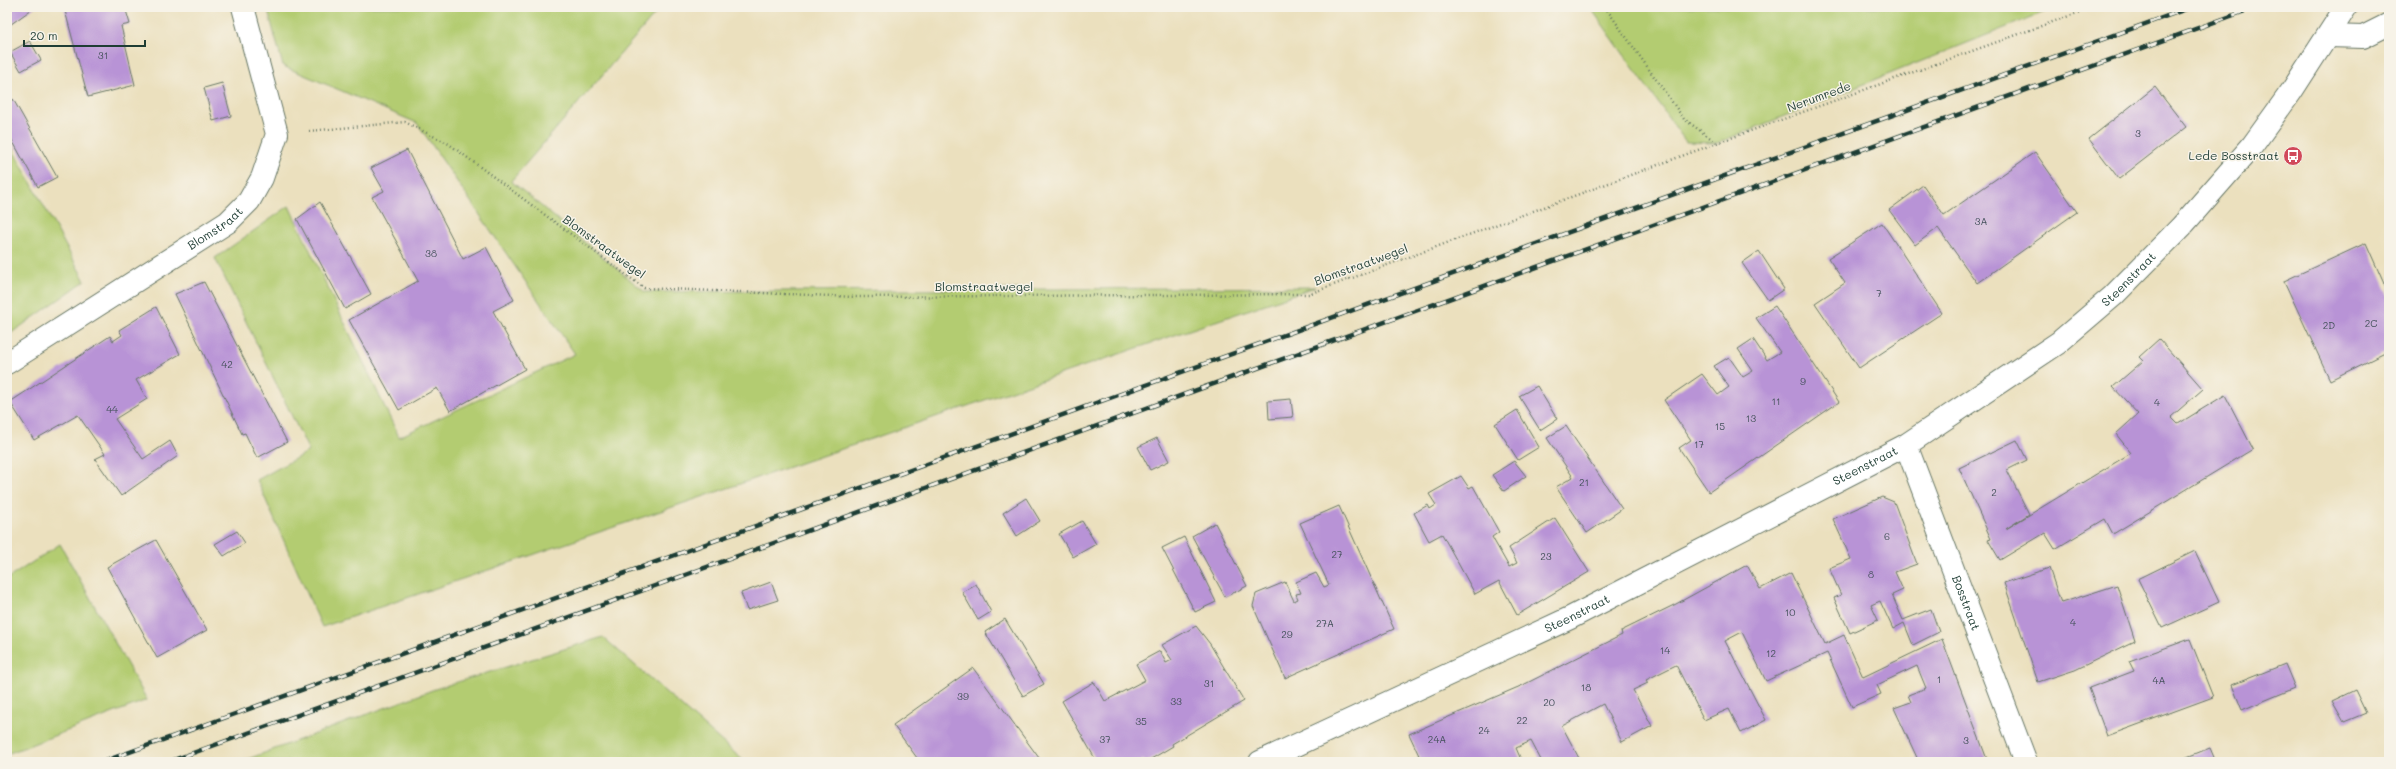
<svg xmlns="http://www.w3.org/2000/svg" width="2396" height="769" viewBox="0 0 2396 769" font-family="Mali,sans-serif">
<style>
.green{fill:#b3cc71;stroke:#698452}
.building{fill:#b893d6}
.lines{fill:none;stroke-linecap:round;stroke-linejoin:round}
.minor-casing{stroke:#667664;stroke-width:24}
.path{stroke:#667664;stroke-width:2.5;stroke-dasharray:1 3;stroke-linecap:butt}
.minor{stroke:#fff;stroke-width:22}
.rail-casing{stroke:#1f3d34;stroke-width:4.5}
.rail{stroke:#f7f3e8;stroke-width:3;stroke-dasharray:9;stroke-linecap:butt}
.labels{text-anchor:middle;stroke-width:3;stroke-linejoin:round;paint-order:stroke}
.number-label{font-size:10px;fill:#45525c}
.street-label{font-size:12px;fill:#1f3d34;stroke:#f7f3e8}
.poi-label{font-size:12px;fill:#1f3d34;stroke:#f7f3e8;text-anchor:end}
</style>
<rect width="100%" height="100%" fill="#f7f3e8"/>
<filter id="ink" filterUnits="userSpaceOnUse"><feTurbulence type="fractalNoise" baseFrequency=".025" numOctaves="2"/><feDisplacementMap in="SourceGraphic" scale="8" xChannelSelector="R" yChannelSelector="G"/><feConvolveMatrix kernelMatrix="1 2 1 2 8 2 1 2 1" color-interpolation-filters="sRGB"/></filter>
<filter id="wash" filterUnits="userSpaceOnUse"><feTurbulence type="fractalNoise" baseFrequency=".012" numOctaves="4" result="noise"/><feDisplacementMap in="SourceGraphic" scale="16" xChannelSelector="R" yChannelSelector="G"/><feGaussianBlur stdDeviation="0.9" result="paint"/><feColorMatrix in="noise" values="0 0 0 0 0 0 0 0 0 0 0 0 0 0 0 0 0 1.4 0 .05"/><feComposite in="paint" operator="in"/></filter>
<g filter="url(#wash)">
<rect width="100%" height="100%" fill="#ebe0be"/>
<g class="green">
<polygon points="267,7 661,7 511,181 645,292 1315,287 322,627 257,480 309,451 215,258 289,206 399,437 575,354 417,123 283,66"/>
<polygon points="1590,7 2057,7 1717,143 1686,142"/>
<polygon points="7,139 85,281 7,336"/>
<polygon points="60,544 147,700 7,754 7,579"/>
<polygon points="603,637 745,762 240,762 435,689"/>
</g>
<g id="blocks">
<g class="building">
<polygon points="7,7 35,7 7,27"/>
<polygon points="64,7 125,7 130,24 121,26 135,85 88,97"/>
<polygon points="30,41 41,60 21,71 10,52"/>
<polygon points="222,83 231,116 213,121 204,88"/>
<polygon points="2155,87 2186,127 2119,179 2089,139"/>
<polygon points="13,99 57,177 38,187 7,131 7,103"/>
<polygon points="407,150 463,259 486,247 514,300 493,311 525,369 450,411 437,388 399,410 349,320 418,281 372,197 384,191 371,168"/>
<polygon points="2035,152 2077,212 1977,283 1938,228 1915,245 1889,210 1923,185 1944,215"/>
<polygon points="320,202 371,294 345,309 297,219"/>
<polygon points="1882,223 1942,313 1859,368 1815,303 1845,283 1828,258"/>
<polygon points="2366,243 2389,295 2389,351 2330,380 2284,281"/>
<polygon points="1759,251 1784,289 1768,300 1742,263"/>
<polygon points="204,282 287,442 257,458 245,433 242,434 175,294"/>
<polygon points="1775,306 1839,402 1709,492 1679,448 1691,440 1664,400 1702,374 1718,395 1729,387 1714,366 1729,357 1743,377 1753,371 1738,349 1753,339 1767,360 1780,352 1756,318"/>
<polygon points="156,307 180,354 136,380 147,399 115,419 143,459 170,441 178,456 121,496 95,459 105,454 78,415 34,440 10,402 110,336 113,341 122,335 119,330"/>
<polygon points="2159,339 2203,389 2171,417 2178,424 2225,395 2253,449 2113,534 2105,519 2055,549 2045,533 2000,560 1988,540 1991,539 1959,468 2017,440 2027,460 2007,470 2029,514 2006,529 2131,453 2116,434 2138,414 2113,387 2143,361 2139,357"/>
<polygon points="1537,386 1557,419 1540,430 1519,396"/>
<polygon points="1291,399 1293,417 1269,419 1268,401"/>
<polygon points="1517,410 1539,447 1518,460 1495,424"/>
<polygon points="1566,426 1622,509 1587,533 1556,487 1573,477 1547,438"/>
<polygon points="1157,438 1169,461 1150,470 1138,447"/>
<polygon points="1514,461 1526,476 1504,491 1492,475"/>
<polygon points="1461,476 1469,488 1473,486 1499,532 1492,537 1509,567 1517,563 1509,548 1555,518 1589,572 1517,615 1499,581 1475,594 1442,534 1429,541 1414,513 1428,505 1430,509 1436,505 1429,494"/>
<polygon points="1882,497 1894,502 1917,564 1895,572 1903,590 1892,595 1903,620 1931,609 1939,632 1913,645 1904,623 1893,629 1880,601 1871,605 1878,620 1850,633 1834,598 1841,595 1829,568 1851,559 1833,519"/>
<polygon points="1026,498 1040,521 1017,536 1003,513"/>
<polygon points="1339,506 1394,629 1285,678 1253,606 1256,594 1285,582 1294,601 1298,599 1296,594 1301,593 1296,582 1316,573 1324,587 1329,585 1300,523"/>
<polygon points="1082,521 1096,544 1073,557 1059,534"/>
<polygon points="1215,523 1247,586 1225,597 1192,536"/>
<polygon points="237,531 245,543 224,556 215,544"/>
<polygon points="1184,537 1216,602 1195,612 1162,548"/>
<polygon points="156,540 207,630 157,658 107,567"/>
<polygon points="2195,551 2219,602 2162,628 2138,579"/>
<polygon points="1747,565 1760,589 1791,573 1825,644 1844,635 1863,677 1942,639 1988,762 1919,762 1894,708 1911,702 1908,695 1926,688 1917,666 1877,685 1881,694 1852,707 1827,653 1766,681 1742,632 1725,641 1766,720 1741,733 1729,709 1704,720 1676,665 1646,680 1648,683 1633,690 1652,726 1622,742 1603,704 1562,726 1581,762 1542,762 1531,741 1516,748 1522,762 1422,762 1409,734 1523,685 1622,635 1621,631 1676,604"/>
<polygon points="2049,568 2061,603 2117,585 2135,641 2075,670 2038,682 2004,583"/>
<polygon points="771,582 778,600 747,610 741,593"/>
<polygon points="976,584 991,612 978,620 962,592"/>
<polygon points="1005,619 1044,684 1023,696 985,632"/>
<polygon points="1196,626 1210,644 1244,701 1172,744 1173,746 1146,762 1143,760 1140,762 1097,762 1062,701 1094,682 1105,701 1145,680 1136,664 1160,651 1166,663 1172,660 1162,645"/>
<polygon points="2190,639 2213,697 2107,736 2089,688 2134,671 2129,661"/>
<polygon points="2285,664 2295,688 2242,710 2232,685"/>
<polygon points="973,668 1042,762 981,762 979,759 975,762 920,762 893,725"/>
<polygon points="2355,690 2366,713 2344,722 2332,701"/>
<polygon points="2210,748 2216,762 2174,762"/>
</g>
</g>
</g>
<g filter="url(#ink)">
<use href="#blocks" fill-opacity="0" stroke="#667664" stroke-width="1"/>
<g class="lines">
<g class="minor-casing">
<g id="minor">
<polyline points="2328,36 2363,37 2389,24"/>
<path id="s1" d="M7 363 228 222 249 201 262 178 277 134 243 7"/>
<path id="s2" d="M1906 445 2026 762"/>
<path id="s3" d="M1260 762 1570 618 1906 445 2058 343 2113 296 2181 227 2252 146 2291 92 2346 7"/>
</g>
</g>
<g class="path">
<polyline points="1605,7 1684,119 1716,142"/>
<polyline points="309,131 405,122 449,144 644,288 856,297 1309,294 1717,143 2094,7"/>
</g>
<use href="#minor" class="minor"/>
<g class="rail-casing">
<g id="rail">
<polyline points="102,762 2192,7"/>
<polyline points="168,762 2256,7"/>
</g>
</g>
<use href="#rail" class="rail"/>
</g>
</g>
<defs>
<g id="bus-disc" transform="scale(1)"><circle r="9.5" fill="#d1495b" stroke="#f7f3e8"/><path d="M-5-6H5V4H4V6H2V4H-2V6H-4V4H-5ZM-3.5-4V0h7V-4ZM-3.5 1.2v1.5H-2V1.2ZM2 1.2v1.5H3.5V1.2Z" fill="#fff"/></g>
</defs>
<g fill-rule="evenodd">
<use href="#bus-disc" x="2293" y="156"/>
</g>
<g class="labels">
<g class="number-label">
<text x="103" y="59">31</text>
<text x="2138" y="137">3</text>
<text x="1981" y="225">3A</text>
<text x="431" y="257">38</text>
<text x="1879" y="297">7</text>
<text x="2371" y="327">2C</text>
<text x="2329" y="329">2D</text>
<text x="227" y="368">42</text>
<text x="1803" y="385">9</text>
<text x="1776" y="405">11</text>
<text x="2157" y="406">4</text>
<text x="112" y="413">44</text>
<text x="1751" y="422">13</text>
<text x="1720" y="430">15</text>
<text x="1699" y="448">17</text>
<text x="1584" y="486">21</text>
<text x="1994" y="496">2</text>
<text x="1887" y="540">6</text>
<text x="1337" y="558">27</text>
<text x="1546" y="560">23</text>
<text x="1871" y="578">8</text>
<text x="1790" y="616">10</text>
<text x="2073" y="626">4</text>
<text x="1325" y="627">27A</text>
<text x="1287" y="638">29</text>
<text x="1665" y="654">14</text>
<text x="1771" y="657">12</text>
<text x="1939" y="683">1</text>
<text x="2159" y="684">4A</text>
<text x="1209" y="687">31</text>
<text x="1586" y="691">18</text>
<text x="963" y="700">39</text>
<text x="1176" y="705">33</text>
<text x="1549" y="706">20</text>
<text x="1522" y="724">22</text>
<text x="1141" y="725">35</text>
<text x="1484" y="734">24</text>
<text x="1105" y="743">37</text>
<text x="1437" y="743">24A</text>
<text x="1966" y="744">3</text>
</g>
<g class="street-label">
<text transform="translate(1819 97) rotate(-20)" y="4">Nerumrede</text>
<text dy="4" stroke="none"><textPath href="#s1" startOffset="248">Blomstraat</textPath></text>
<text transform="translate(604 247) rotate(36)" y="4">Blomstraatwegel</text>
<text transform="translate(1361 265) rotate(-20)" y="4">Blomstraatwegel</text>
<text dy="4" stroke="none"><textPath href="#s3" startOffset="998">Steenstraat</textPath></text>
<text x="984" y="291">Blomstraatwegel</text>
<text dy="4" stroke="none"><textPath href="#s3" startOffset="674">Steenstraat</textPath></text>
<text dy="4" stroke="none"><textPath href="#s2" startOffset="169">Bosstraat</textPath></text>
<text dy="4" stroke="none"><textPath href="#s3" startOffset="350">Steenstraat</textPath></text>
</g>
<g class="poi-label">
<text x="2279" y="160">Lede Bosstraat</text>
</g>
</g>
<rect width="2396" height="769" fill="none" stroke="#f7f3e8" stroke-width="24"/>
<path d="M24 40v6h121v-6" fill="none" stroke="#1f3d34" stroke-width="2"/>
<text x="30" y="40" font-size="12" fill="#1f3d34" stroke="#f7f3e8" stroke-width="3" paint-order="stroke">20 m</text>
</svg>
